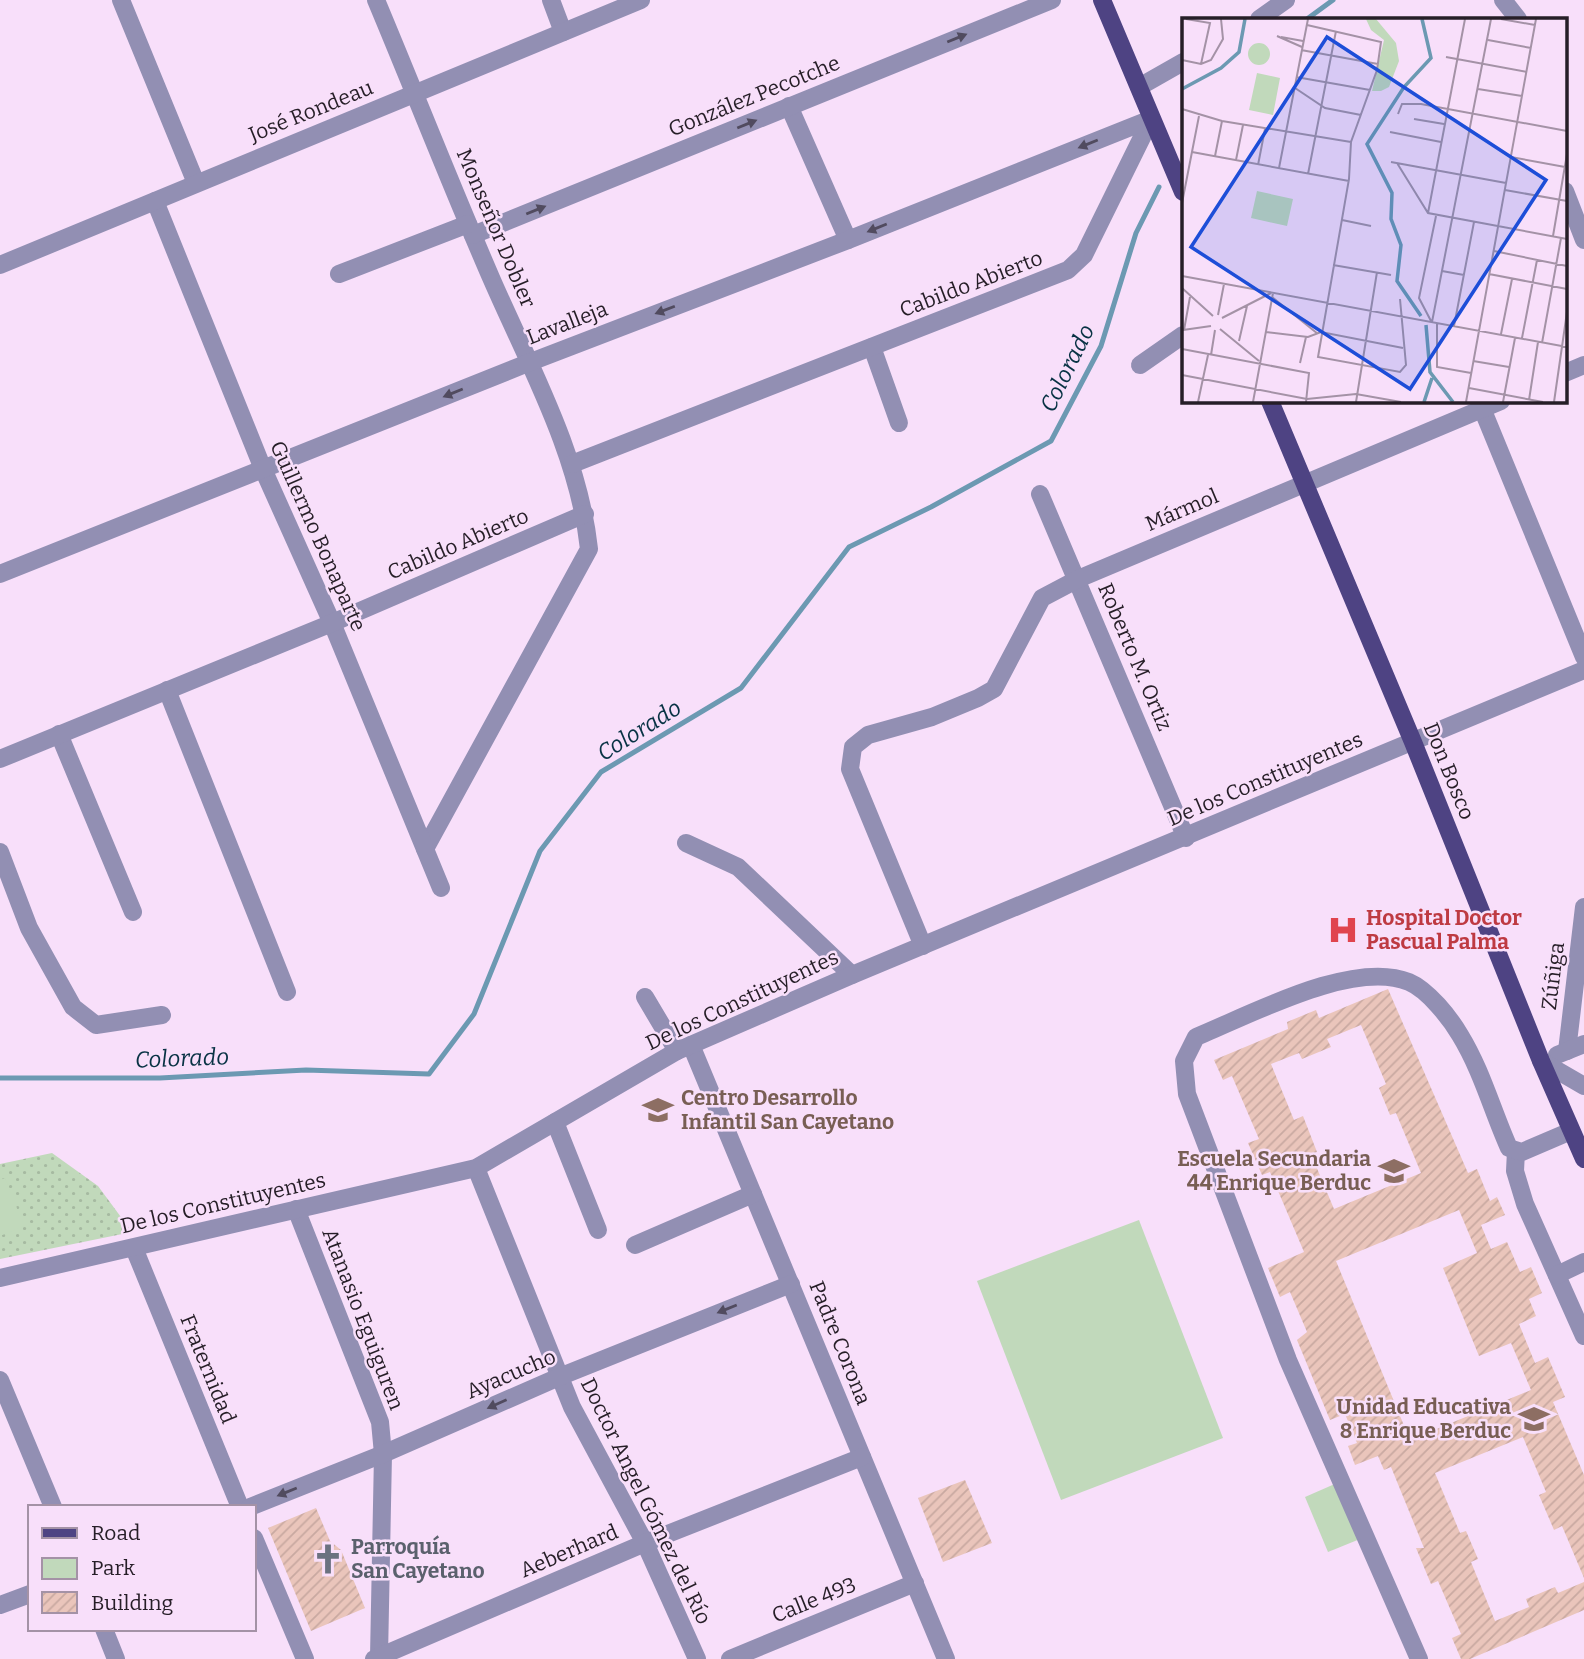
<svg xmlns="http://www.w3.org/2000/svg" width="1584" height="1659" viewBox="0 0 1584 1659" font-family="Bitter,serif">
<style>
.green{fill:url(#green-dots)}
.pitch{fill:#c1d9bb}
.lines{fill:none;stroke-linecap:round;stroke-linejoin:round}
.stream{stroke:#6c99b2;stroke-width:5}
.building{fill:url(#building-hatch);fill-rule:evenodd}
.minor{stroke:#928fb3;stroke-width:18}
.major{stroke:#4e4383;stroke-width:18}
.oneway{fill:#514b5f}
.labels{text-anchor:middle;stroke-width:5;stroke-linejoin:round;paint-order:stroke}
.street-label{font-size:21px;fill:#261e27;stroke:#f8dffa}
.health-label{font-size:21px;font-weight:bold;fill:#be3a42;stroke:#f8dffa;text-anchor:start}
.education-label{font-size:21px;font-weight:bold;fill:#785e54;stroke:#f8dffa;text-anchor:end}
.worship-label{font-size:21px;font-weight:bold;fill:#5b616d;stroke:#f8dffa;text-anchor:start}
.water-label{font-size:23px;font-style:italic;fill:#083244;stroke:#f8dffa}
.inset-river{fill:none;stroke:#6c99b2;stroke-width:3.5}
.inset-road{fill:none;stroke:#a492a6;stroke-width:2}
.view{fill:#1d4ed8;fill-opacity:0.15;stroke:#1d4ed8;stroke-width:3.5}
.inset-edge{fill:none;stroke:#261e27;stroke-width:3.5}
</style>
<defs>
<pattern id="green-dots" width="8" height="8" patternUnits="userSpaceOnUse" patternTransform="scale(1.75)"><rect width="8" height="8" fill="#c1d9bb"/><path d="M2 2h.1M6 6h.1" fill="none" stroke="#a6baa1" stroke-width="1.8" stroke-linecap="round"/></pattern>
<pattern id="building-hatch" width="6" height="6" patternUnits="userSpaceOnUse" patternTransform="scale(1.75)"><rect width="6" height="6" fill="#eac5bb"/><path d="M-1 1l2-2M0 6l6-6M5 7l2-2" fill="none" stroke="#c9a9a1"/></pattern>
</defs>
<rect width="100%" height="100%" fill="#f8dffa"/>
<polygon class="green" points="52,1153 98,1186 132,1232 0,1259 0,1164"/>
<g class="pitch">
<polygon points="5,1178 24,1226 0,1236 0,1180"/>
<polygon points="1139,1220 1223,1438 1061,1500 977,1281"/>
<polygon points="1337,1483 1360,1539 1328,1552 1305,1497"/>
</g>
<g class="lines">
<g class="stream">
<polyline points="1307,19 1333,0"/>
<polyline points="0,1078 160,1078 306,1070 429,1074 474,1014 540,851 601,772 741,688 849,547 931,507 1051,441 1101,346 1136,233 1159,187"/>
</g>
</g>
<g class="building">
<path d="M1388 989 1468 1173 1477 1169 1490 1201 1497 1197 1505 1215 1481 1225 1491 1249 1507 1242 1520 1272 1531 1267 1542 1293 1529 1299 1536 1316 1519 1324 1535 1363 1548 1357 1565 1397 1553 1402 1584 1475V1578L1562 1526 1554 1530 1539 1495 1546 1492 1523 1437 1435 1473 1460 1533 1466 1531 1478 1559 1471 1562 1495 1621 1529 1607 1526 1599 1555 1587 1558 1593 1584 1582V1610L1470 1659H1461L1452 1638 1461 1634 1438 1581 1431 1584 1416 1548H1424L1391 1467 1384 1470 1378 1456 1355 1465 1348 1446 1357 1443 1345 1414 1330 1420 1297 1340 1307 1332 1290 1292 1280 1297 1268 1268 1304 1252 1270 1172 1262 1175 1248 1143 1259 1139 1232 1076 1223 1080 1214 1060 1288 1029 1287 1022 1316 1010 1319 1018ZM1361 1025 1386 1084 1379 1088 1390 1115 1396 1113 1421 1173 1334 1209 1311 1154 1317 1152 1303 1116 1294 1120 1271 1064 1299 1053 1302 1059 1331 1047 1327 1039ZM1459 1210 1477 1253 1443 1268 1479 1356 1511 1343 1531 1390 1410 1440 1336 1261Z"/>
<polygon points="965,1480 992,1543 943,1562 918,1498"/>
<polygon points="316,1508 330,1541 341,1550 365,1608 311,1631 268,1528"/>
</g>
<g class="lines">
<g class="minor">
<polyline points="121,0 196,183"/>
<path d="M376 0C415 93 452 188 492 280 530 367 579 455 589 549L425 849"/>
<polyline points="551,0 563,32"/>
<polyline points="1503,0 1518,19"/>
<polyline points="1259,19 1286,0"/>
<polyline points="1139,87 1183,62"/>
<polyline points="789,106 848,240"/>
<polyline points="1565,191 1584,240"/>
<polyline points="155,201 263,469 332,623 441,888"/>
<polyline points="473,235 1052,0"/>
<polyline points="0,265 641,0"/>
<polyline points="339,274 468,224"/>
<polyline points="872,347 899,423"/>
<polyline points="1140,365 1183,335"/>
<polyline points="1565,373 1584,365"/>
<polyline points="1479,401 1584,657"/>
<polyline points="572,464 1068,270 1084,255 1151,119"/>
<polyline points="1040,494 1186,838"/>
<polyline points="0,574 528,363 848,240 1151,119"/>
<polyline points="167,690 287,992"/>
<polyline points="59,734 133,912"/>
<polyline points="0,759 332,623 585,514"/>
<polyline points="686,843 738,867 852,975"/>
<polyline points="0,852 29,928 73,1007 96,1025 162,1015"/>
<polyline points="923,946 850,769 853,747 868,735 932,717 978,698 994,689 1042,598 1078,579 1501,401"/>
<polyline points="645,997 677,1051"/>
<polyline points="691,1045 946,1659"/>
<polyline points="1567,1051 1584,907"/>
<polyline points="1557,1055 1584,1044"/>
<polyline points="1541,1061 1584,1086"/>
<polyline points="555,1122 598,1230"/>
<polyline points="1516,1151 1515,1171 1525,1204 1584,1336"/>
<polyline points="476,1168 572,1407 645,1543 697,1659"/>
<polyline points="296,1209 380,1422 383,1454 379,1657"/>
<polyline points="635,1245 753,1194"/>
<polyline points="134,1248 240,1507"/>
<polyline points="1557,1275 1584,1262"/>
<polyline points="0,1278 476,1168 677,1051 852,975 1584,670"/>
<polyline points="0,1380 53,1507"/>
<polyline points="250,1507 383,1454 559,1377 791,1284"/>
<polyline points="254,1538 305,1659"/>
<polyline points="0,1605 30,1594"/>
<polyline points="104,1629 116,1659"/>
<polyline points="374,1659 645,1543 862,1457"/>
<polyline points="730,1659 915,1583"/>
<path d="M1419 1659 1288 1360 1187 1094 1184 1061 1196 1037C1250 1015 1353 959 1409 982 1428 990 1450 1018 1460 1035 1482 1071 1492 1110 1509 1148L1522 1152 1571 1131"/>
</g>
<g class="major">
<polyline points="1102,0 1183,192"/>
<polyline points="1270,401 1413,742 1541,1061 1584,1159"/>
</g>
</g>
<defs><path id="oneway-solid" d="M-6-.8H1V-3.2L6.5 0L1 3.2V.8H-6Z" transform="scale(1.75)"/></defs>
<g class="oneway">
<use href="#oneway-solid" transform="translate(957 38) rotate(-22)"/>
<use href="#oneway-solid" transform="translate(747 124) rotate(-22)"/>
<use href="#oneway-solid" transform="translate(1088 144) rotate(158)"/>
<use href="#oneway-solid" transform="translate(536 210) rotate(-22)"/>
<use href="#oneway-solid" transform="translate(877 228) rotate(158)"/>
<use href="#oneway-solid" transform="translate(665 310) rotate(159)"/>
<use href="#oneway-solid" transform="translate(453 393) rotate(158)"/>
<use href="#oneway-solid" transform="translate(727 1309) rotate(158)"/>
<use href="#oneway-solid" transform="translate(497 1404) rotate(156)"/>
<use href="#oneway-solid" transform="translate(287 1492) rotate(158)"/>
</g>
<defs>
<g id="hospital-bare" transform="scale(2.415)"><path d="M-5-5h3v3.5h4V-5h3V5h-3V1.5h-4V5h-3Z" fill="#e0444e" stroke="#f8dffa" stroke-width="2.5" paint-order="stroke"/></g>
<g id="school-bare" transform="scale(2.415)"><path d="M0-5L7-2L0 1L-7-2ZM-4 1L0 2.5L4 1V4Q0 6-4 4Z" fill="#8d6e63" stroke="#f8dffa" stroke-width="2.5" paint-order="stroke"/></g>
<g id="church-bare" transform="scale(2.415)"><path d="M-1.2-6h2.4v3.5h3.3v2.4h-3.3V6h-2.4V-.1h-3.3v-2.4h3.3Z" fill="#6b7280" stroke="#f8dffa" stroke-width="2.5" paint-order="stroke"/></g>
</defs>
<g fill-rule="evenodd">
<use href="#hospital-bare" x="1343" y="930"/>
<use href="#school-bare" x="658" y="1110"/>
<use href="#school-bare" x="1394" y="1171"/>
<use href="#school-bare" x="1534" y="1419"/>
<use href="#church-bare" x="328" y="1559"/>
</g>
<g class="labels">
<g class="street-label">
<text transform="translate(754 96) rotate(-22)" y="7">González Pecotche</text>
<text transform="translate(311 111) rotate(-22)" y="7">José Rondeau</text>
<text transform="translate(496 228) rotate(67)" y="7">Monseñor Dobler</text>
<text transform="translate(971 284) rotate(-21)" y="7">Cabildo Abierto</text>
<text transform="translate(567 323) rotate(-21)" y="7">Lavalleja</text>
<text transform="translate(1182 510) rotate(-23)" y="7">Mármol</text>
<text transform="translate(318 536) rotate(66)" y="7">Guillermo Bonaparte</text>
<text transform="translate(458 544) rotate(-23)" y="7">Cabildo Abierto</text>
<text transform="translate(1135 657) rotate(67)" y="7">Roberto M. Ortiz</text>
<text transform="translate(1449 771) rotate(68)" y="7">Don Bosco</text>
<text transform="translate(1265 779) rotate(-23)" y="7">De los Constituyentes</text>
<text transform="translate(1553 976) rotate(-83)" y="7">Zúñiga</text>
<text transform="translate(742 1000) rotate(-25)" y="7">De los Constituyentes</text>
<text transform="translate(223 1203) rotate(-13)" y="7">De los Constituyentes</text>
<text transform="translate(363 1319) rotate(69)" y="7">Atanasio Eguiguren</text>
<text transform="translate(840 1343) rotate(68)" y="7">Padre Corona</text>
<text transform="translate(208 1369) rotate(68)" y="7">Fraternidad</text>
<text transform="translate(511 1374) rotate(-23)" y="7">Ayacucho</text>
<text transform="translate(646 1501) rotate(64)" y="7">Doctor Angel Gómez del Río</text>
<text transform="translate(569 1551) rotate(-23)" y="7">Aeberhard</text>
<text transform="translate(814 1600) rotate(-22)" y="7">Calle 493</text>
</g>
<g class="health-label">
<text x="1366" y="925">Hospital Doctor<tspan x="1366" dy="24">Pascual Palma</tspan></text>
</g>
<g class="education-label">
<text x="681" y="1105" text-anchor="start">Centro Desarrollo<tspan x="681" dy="24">Infantil San Cayetano</tspan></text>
<text x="1371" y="1166">Escuela Secundaria<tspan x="1371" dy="24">44 Enrique Berduc</tspan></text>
<text x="1511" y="1414">Unidad Educativa<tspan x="1511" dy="24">8 Enrique Berduc</tspan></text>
</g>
<g class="worship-label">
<text x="351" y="1554">Parroquía<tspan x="351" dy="24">San Cayetano</tspan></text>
</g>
<g class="water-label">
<text transform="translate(1067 368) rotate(-64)" y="8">Colorado</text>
<text transform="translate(639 730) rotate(-32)" y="8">Colorado</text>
<text transform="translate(182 1058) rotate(-2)" y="8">Colorado</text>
</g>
</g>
<g transform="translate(1182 18)">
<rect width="385" height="385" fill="#f8dffa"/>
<path d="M184 1H194L214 25 217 43 207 69 199 73H190L202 22 189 12Z" fill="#c1d9bb"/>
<path d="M66 36a11 11 0 1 1 22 0a11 11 0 1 1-22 0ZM75 55 98 60 91 97 67 92ZM75 173 111 181 105 208 69 200Z" fill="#c1d9bb"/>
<path class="inset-river" d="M0 71 39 50 57 34 63 1M239 298 215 263 219 227 209 201 210 175 185 126 222 69 249 40 240 1M244 307 248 354 271 384M242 384 250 360"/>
<path class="inset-road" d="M4 1 28 5 19 46M319 1 353 7M125 7 199 24 195 52 169 124 167 161 136 339 218 354 224 347 218 281M95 18 120 29M99 19 121 23M306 22 349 30M119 32 196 46M264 39 345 54M0 42 19 46 29 42 41 21 39 1M114 59 188 72M113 70 143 90 179 97M296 71 340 78M0 91 40 103 169 124M216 96 220 86H239L385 113M232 101 262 106M208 114 259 124M10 134 167 163M33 138 40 103M329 139 383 149M54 142 61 107M209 144 324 165M215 145 246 195 385 221M76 147 83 111M97 150 126 1M126 156 154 13M323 172 385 183M0 185 17 98M246 195 283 1M160 202 189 208M371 218 385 136M312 233 385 248M151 247 209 257M260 253 282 257M307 256 385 271M0 258 385 329M0 270 31 298M90 279 136 316M36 297 42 266M40 300 89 275M249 303 237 280 254 198M250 304 309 1M255 306V349L289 355M272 308 292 204M38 311 77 343M1 312 29 308M2 312 8 279M84 314 126 319 139 314 221 330M319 316 330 261M340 320 355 242M57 323 65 288M360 325 379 220M0 331 127 355 124 384M29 337 33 312M291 343 327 349M118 345 124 319M0 357 125 381 174 376 219 384M287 370 361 384M347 382 356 324M16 384 26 337M71 384 91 275M174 384 195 254M284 384 354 1M321 384 333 320M372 384 385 294"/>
<path class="view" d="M145 19 364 162 228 371 9 229Z"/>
<rect width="385" height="385" class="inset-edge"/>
</g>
<rect x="28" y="1505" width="228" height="126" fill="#f8dffa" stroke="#a492a6" stroke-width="2"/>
<rect x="42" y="1528" width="35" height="10" fill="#4e4383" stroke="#a492a6" stroke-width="2"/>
<text x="91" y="1540" font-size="21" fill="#261e27">Road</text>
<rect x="42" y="1558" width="35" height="21" fill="#c1d9bb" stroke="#a492a6" stroke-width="2"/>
<text x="91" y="1575" font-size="21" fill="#261e27">Park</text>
<rect x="42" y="1592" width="35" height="21" fill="url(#building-hatch)" stroke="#a492a6" stroke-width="2"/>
<text x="91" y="1610" font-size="21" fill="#261e27">Building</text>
</svg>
